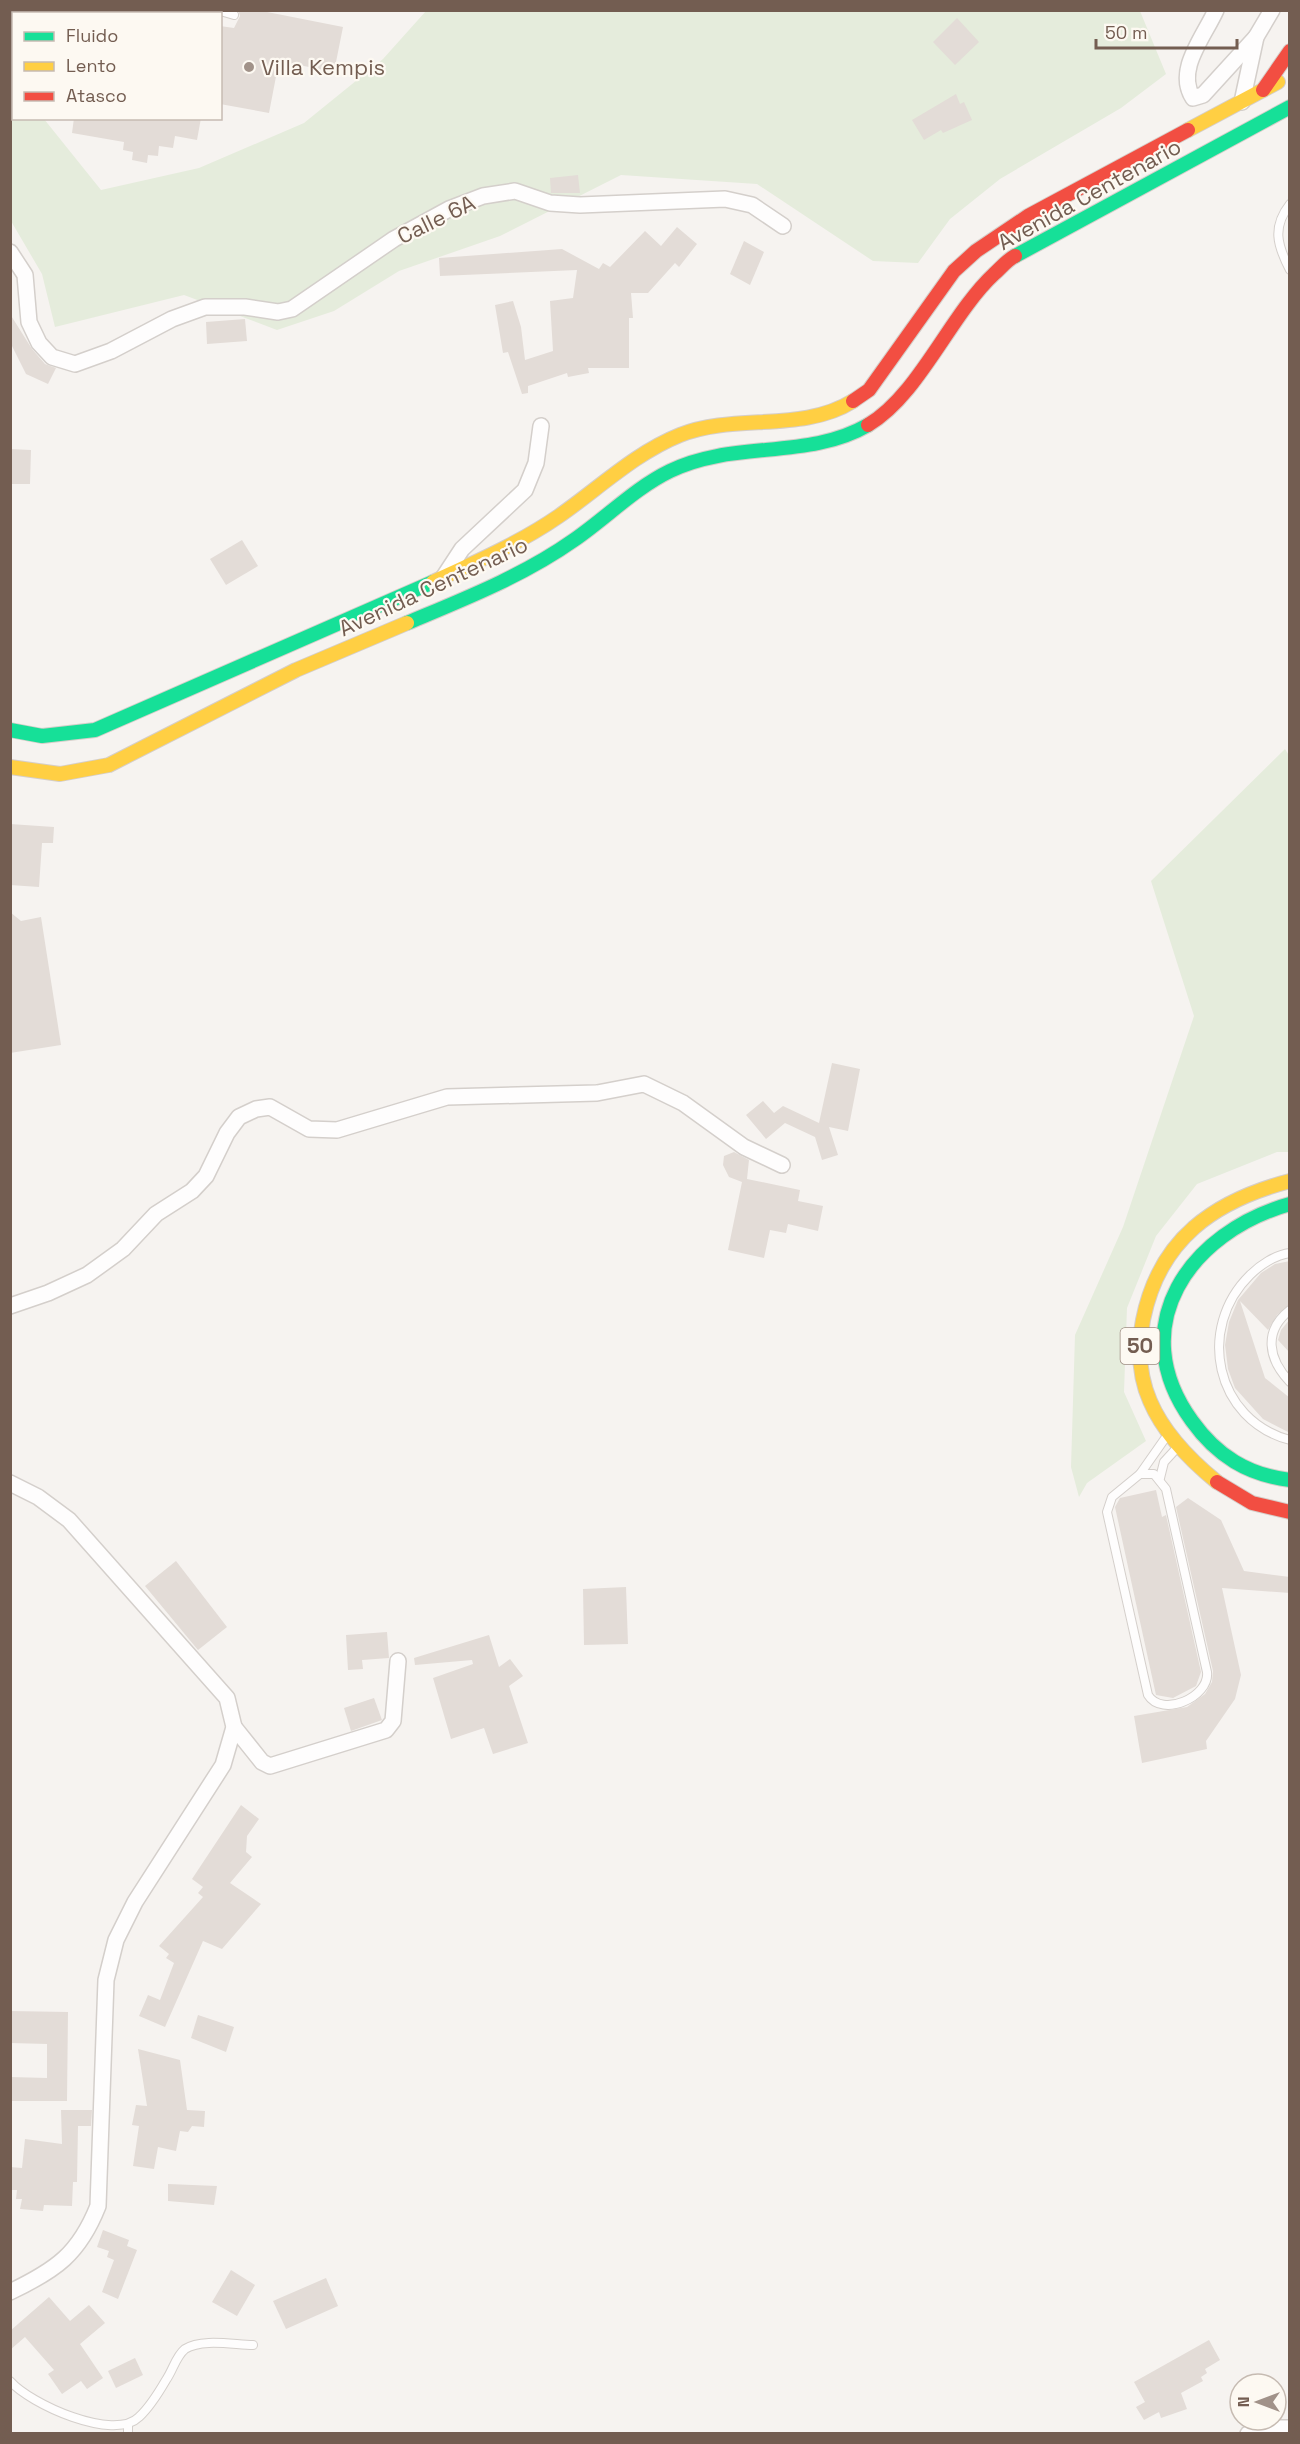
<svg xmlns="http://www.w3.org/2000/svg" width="1300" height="2444" viewBox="0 0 1300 2444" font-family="'Space Grotesk',sans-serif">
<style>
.green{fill:#e5ecdc}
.building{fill:#e3dcd7}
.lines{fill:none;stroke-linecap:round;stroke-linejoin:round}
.lane-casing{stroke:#d4cfcb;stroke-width:10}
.street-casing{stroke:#d4cfcb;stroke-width:18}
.fast-casing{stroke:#d5cec9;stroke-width:16}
.slow-casing{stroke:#d5cec9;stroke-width:16}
.jam-casing{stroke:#d5cec9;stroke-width:16}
.lane{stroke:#fefdfd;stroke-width:8}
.street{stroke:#fefdfd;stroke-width:15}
.fast{stroke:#16e098;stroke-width:14}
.slow{stroke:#ffcf43;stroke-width:14}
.jam{stroke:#f24e42;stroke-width:14}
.poi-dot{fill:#a19289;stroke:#fdf9f2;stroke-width:2}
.labels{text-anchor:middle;stroke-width:4.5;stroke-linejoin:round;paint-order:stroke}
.shield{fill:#fdf9f2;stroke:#9c8c81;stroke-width:1.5}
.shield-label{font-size:21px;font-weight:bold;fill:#735d51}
.poi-label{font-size:22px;fill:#735d51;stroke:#fdf9f2;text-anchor:start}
.street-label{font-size:22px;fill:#735d51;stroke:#fdf9f2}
</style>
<rect width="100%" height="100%" fill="#f6f3f0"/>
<g class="green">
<polygon points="426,11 1140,11 1166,74 1121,108 1000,179 950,219 918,263 873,261 757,184 621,175 500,236 399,271 334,311 277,330 184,295 55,327 42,274 11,221 10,81 13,84 14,118 44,119 101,190 199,168 304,123 383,59"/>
<polygon points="1285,749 1290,757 1289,1152 1277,1152 1197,1184 1156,1236 1127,1308 1124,1392 1146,1441 1087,1483 1079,1497 1071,1467 1075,1335 1123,1227 1194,1016 1151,881"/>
</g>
<g class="building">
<polygon points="238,10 257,10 343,27 334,72 279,61 269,113 220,104 220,26 234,28 240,16"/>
<polygon points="957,18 979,42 955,65 933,42"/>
<polygon points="956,94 960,104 964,102 972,120 943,133 941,130 924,140 912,120"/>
<polygon points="74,118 201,118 197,140 175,136 173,148 159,146 158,156 148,155 147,163 132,160 133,152 123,150 124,142 72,133"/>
<polygon points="578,175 580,193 551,193 550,178"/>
<polygon points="677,227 697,244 679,267 675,263 648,293 631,293 633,318 629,318 629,368 588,368 589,373 568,377 567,373 528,386 528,393 522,394 508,352 503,353 495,305 513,301 521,327 525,360 553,351 550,301 573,298 577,270 440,276 439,258 562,249 599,269 603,263 610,267 645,231 661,246"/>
<polygon points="744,241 764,252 750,285 730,274"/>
<polygon points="10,314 32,349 45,364 56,368 48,384 26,374 10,342"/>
<polygon points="245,319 247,341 207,344 206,322"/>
<polygon points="10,449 31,450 30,484 10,484"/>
<polygon points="242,540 258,566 226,585 210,559"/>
<polygon points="10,824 54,827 53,843 42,843 39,887 10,885"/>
<polygon points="10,912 21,921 41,917 61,1045 10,1053"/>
<polygon points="832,1063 860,1069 848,1131 829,1127 838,1155 822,1160 815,1137 785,1123 766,1139 746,1115 763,1101 774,1113 783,1106 819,1123"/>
<polygon points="734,1152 749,1160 747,1179 800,1190 798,1201 823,1206 818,1231 788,1224 786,1233 770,1230 764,1258 728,1250 742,1182 729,1177 723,1165 724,1156"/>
<polygon points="1290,1261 1290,1304 1277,1315 1268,1330 1240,1301 1265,1378 1290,1398 1290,1433 1263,1419 1235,1388 1228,1369 1225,1345 1229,1322 1238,1300 1261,1273 1275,1264"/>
<polygon points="1290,1319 1290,1353 1278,1340 1281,1330"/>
<polygon points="1156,1490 1162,1517 1166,1515 1201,1672 1196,1686 1173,1698 1156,1695 1115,1507 1120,1498"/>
<polygon points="1188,1498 1221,1520 1244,1571 1290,1577 1290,1593 1222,1588 1241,1675 1235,1699 1206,1741 1207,1749 1142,1763 1134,1716 1187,1707 1205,1694 1212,1682 1213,1671 1176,1507"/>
<polygon points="176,1561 227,1627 198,1650 145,1586"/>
<polygon points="626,1587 628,1644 584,1645 583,1589"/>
<polygon points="387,1632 389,1658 362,1660 363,1669 348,1670 346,1635"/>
<polygon points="489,1635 499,1667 510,1659 523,1676 509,1686 528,1743 493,1754 484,1728 451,1739 433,1678 473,1664 472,1660 415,1665 414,1658"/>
<polygon points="374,1698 382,1720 351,1731 344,1708"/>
<polygon points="241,1805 259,1819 247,1836 246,1852 252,1857 230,1883 261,1904 222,1949 203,1941 165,2027 139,2016 148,1995 160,2000 174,1963 166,1958 169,1954 159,1946 203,1897 198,1893 203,1887 192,1879"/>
<polygon points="10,2011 68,2012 67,2101 10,2101 10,2077 47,2078 47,2044 10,2043"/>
<polygon points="198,2015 234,2027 226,2052 191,2038"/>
<polygon points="138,2049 180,2060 187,2110 205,2111 204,2127 192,2126 188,2132 180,2131 176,2151 158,2147 154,2169 133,2166 139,2126 132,2125 136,2105 147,2106"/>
<polygon points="61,2110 92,2110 91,2126 78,2126 77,2182 73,2182 72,2206 44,2205 43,2211 20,2209 22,2199 16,2199 17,2190 10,2190 10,2167 22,2168 25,2139 62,2144"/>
<polygon points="168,2184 217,2186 214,2205 168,2201"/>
<polygon points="103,2230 129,2240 127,2246 137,2250 118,2299 102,2292 114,2260 107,2257 109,2251 97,2247"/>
<polygon points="231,2270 255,2285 237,2316 212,2302"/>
<polygon points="326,2278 338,2306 286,2329 273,2301"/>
<polygon points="49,2297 70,2321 89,2305 105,2323 80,2344 103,2378 87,2389 81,2381 62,2394 48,2374 54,2370 25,2337 10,2350 10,2331"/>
<polygon points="1209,2340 1220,2360 1205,2369 1207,2373 1201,2377 1203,2381 1181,2393 1187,2409 1161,2418 1159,2412 1144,2420 1136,2407 1145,2402 1134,2382"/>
<polygon points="135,2358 143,2375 116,2388 108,2371"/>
</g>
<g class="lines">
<g class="lane-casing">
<g id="lane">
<polyline points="217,10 234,15"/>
<path d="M1290 204C1272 227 1277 245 1290 270"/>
<path d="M1290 1253C1275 1255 1260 1265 1250 1275 1196 1328 1215 1420 1290 1440"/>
<path d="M1290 1310C1263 1331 1268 1359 1290 1382"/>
<path d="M1140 1474H1154L1166 1489 1207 1672C1210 1697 1162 1718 1148 1695L1107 1512 1112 1497Z"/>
<polyline points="1140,1474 1166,1437"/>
<polyline points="1160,1478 1164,1462 1175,1450"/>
<path d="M10 2381C30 2404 114 2442 139 2417 150 2407 159 2392 166 2380 173 2370 176 2356 185 2349 202 2338 235 2345 253 2345"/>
<polyline points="128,2434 128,2424"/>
</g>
</g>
<g class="street-casing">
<g id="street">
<path d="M1216 10C1204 37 1175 70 1193 98L1203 95 1256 37"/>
<polyline points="1242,102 1256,37 1272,10"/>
<polyline points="10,252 25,275 29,322 39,343 52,357 75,364 111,351 172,319 205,307 245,307 278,312 292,309 394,239 449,209 483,196 515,191 550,203 580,205 725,199 752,205 783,226"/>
<polyline points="443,578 462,549 525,490 536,463 541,426"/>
<polyline points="10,1306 48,1293 87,1275 123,1249 156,1214 192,1191 206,1176 227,1133 239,1117 256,1109 270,1107 309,1129 337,1130 447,1097 597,1093 644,1084 683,1103 744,1147 782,1165"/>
<path d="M10 1483 38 1497 69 1520 227 1698 234 1727 223 1765 135 1902 116 1940 106 1980 98 2206C79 2254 56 2270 10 2292"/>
<polyline points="234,1727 262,1762 270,1766 386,1730 393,1721 398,1661"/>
<polyline points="1248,2434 1264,2428 1290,2428"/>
</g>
</g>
<g class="fast-casing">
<g id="fast">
<polyline points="1015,256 1290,107"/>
<path d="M407 623C464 599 523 576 574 540 606 518 635 488 670 471 733 440 808 460 868 425"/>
<polyline points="10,730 42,736 95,730 433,582"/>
<path d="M1290 1204C1190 1232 1123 1326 1192 1421 1217 1456 1248 1475 1290 1480"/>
</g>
</g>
<g class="slow-casing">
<g id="slow">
<polyline points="1188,130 1278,82"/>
<path d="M433 582C476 562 520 543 559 516 598 489 635 453 680 435 735 413 802 433 853 401"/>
<polyline points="10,767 60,774 109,765 296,670 407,623"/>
<path d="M1217 1482C1190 1460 1164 1434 1150 1401 1139 1376 1138 1347 1143 1320 1159 1239 1214 1201 1290 1181"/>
</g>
</g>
<g class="jam-casing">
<g id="jam">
<polyline points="1263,90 1290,51"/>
<polyline points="853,401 869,390 954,271 976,251 1028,216 1188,130"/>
<path d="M868 425C919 395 950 315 994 274 1001 268 1007 260 1015 256"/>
<polyline points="1217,1482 1252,1503 1290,1512"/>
</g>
</g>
<use href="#lane" class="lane"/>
<use href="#street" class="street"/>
<use href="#fast" class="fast"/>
<use href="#slow" class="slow"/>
<use href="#jam" class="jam"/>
</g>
<circle class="poi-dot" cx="249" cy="67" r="6"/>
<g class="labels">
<rect class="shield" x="1120.5" y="1328" width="39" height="36" rx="4.5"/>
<g class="shield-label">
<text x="1140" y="1353">50</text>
</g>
<g class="poi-label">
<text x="261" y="75">Villa Kempis</text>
</g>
<g class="street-label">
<text transform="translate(1089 194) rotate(-29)" y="8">Avenida Centenario</text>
<text transform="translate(436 219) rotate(-26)" y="8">Calle 6A</text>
<text transform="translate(433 586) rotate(-25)" y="8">Avenida Centenario</text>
</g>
</g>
<rect width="1300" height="2444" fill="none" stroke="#735d51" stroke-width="24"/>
<rect x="12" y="12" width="210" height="108" fill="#fdf9f2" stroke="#c6bbb2" stroke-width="1.5"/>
<rect x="24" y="32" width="30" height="9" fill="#16e098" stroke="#c6bbb2" stroke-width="1.5"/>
<text x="66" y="42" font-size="18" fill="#735d51">Fluido</text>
<rect x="24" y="62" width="30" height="9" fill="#ffcf43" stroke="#c6bbb2" stroke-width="1.5"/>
<text x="66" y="72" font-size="18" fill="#735d51">Lento</text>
<rect x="24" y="92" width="30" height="9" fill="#f24e42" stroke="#c6bbb2" stroke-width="1.5"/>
<text x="66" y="102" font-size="18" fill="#735d51">Atasco</text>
<g transform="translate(1258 2402) rotate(270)"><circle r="28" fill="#fdf9f2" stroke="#c6bbb2" stroke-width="1.5"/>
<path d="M0-4.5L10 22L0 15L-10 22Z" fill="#a19289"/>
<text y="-9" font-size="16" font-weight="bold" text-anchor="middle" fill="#735d51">N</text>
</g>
<path d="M1096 39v9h141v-9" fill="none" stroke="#735d51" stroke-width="3"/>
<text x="1105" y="39" font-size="18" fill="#735d51" stroke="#fdf9f2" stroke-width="4.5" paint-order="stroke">50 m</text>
</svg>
